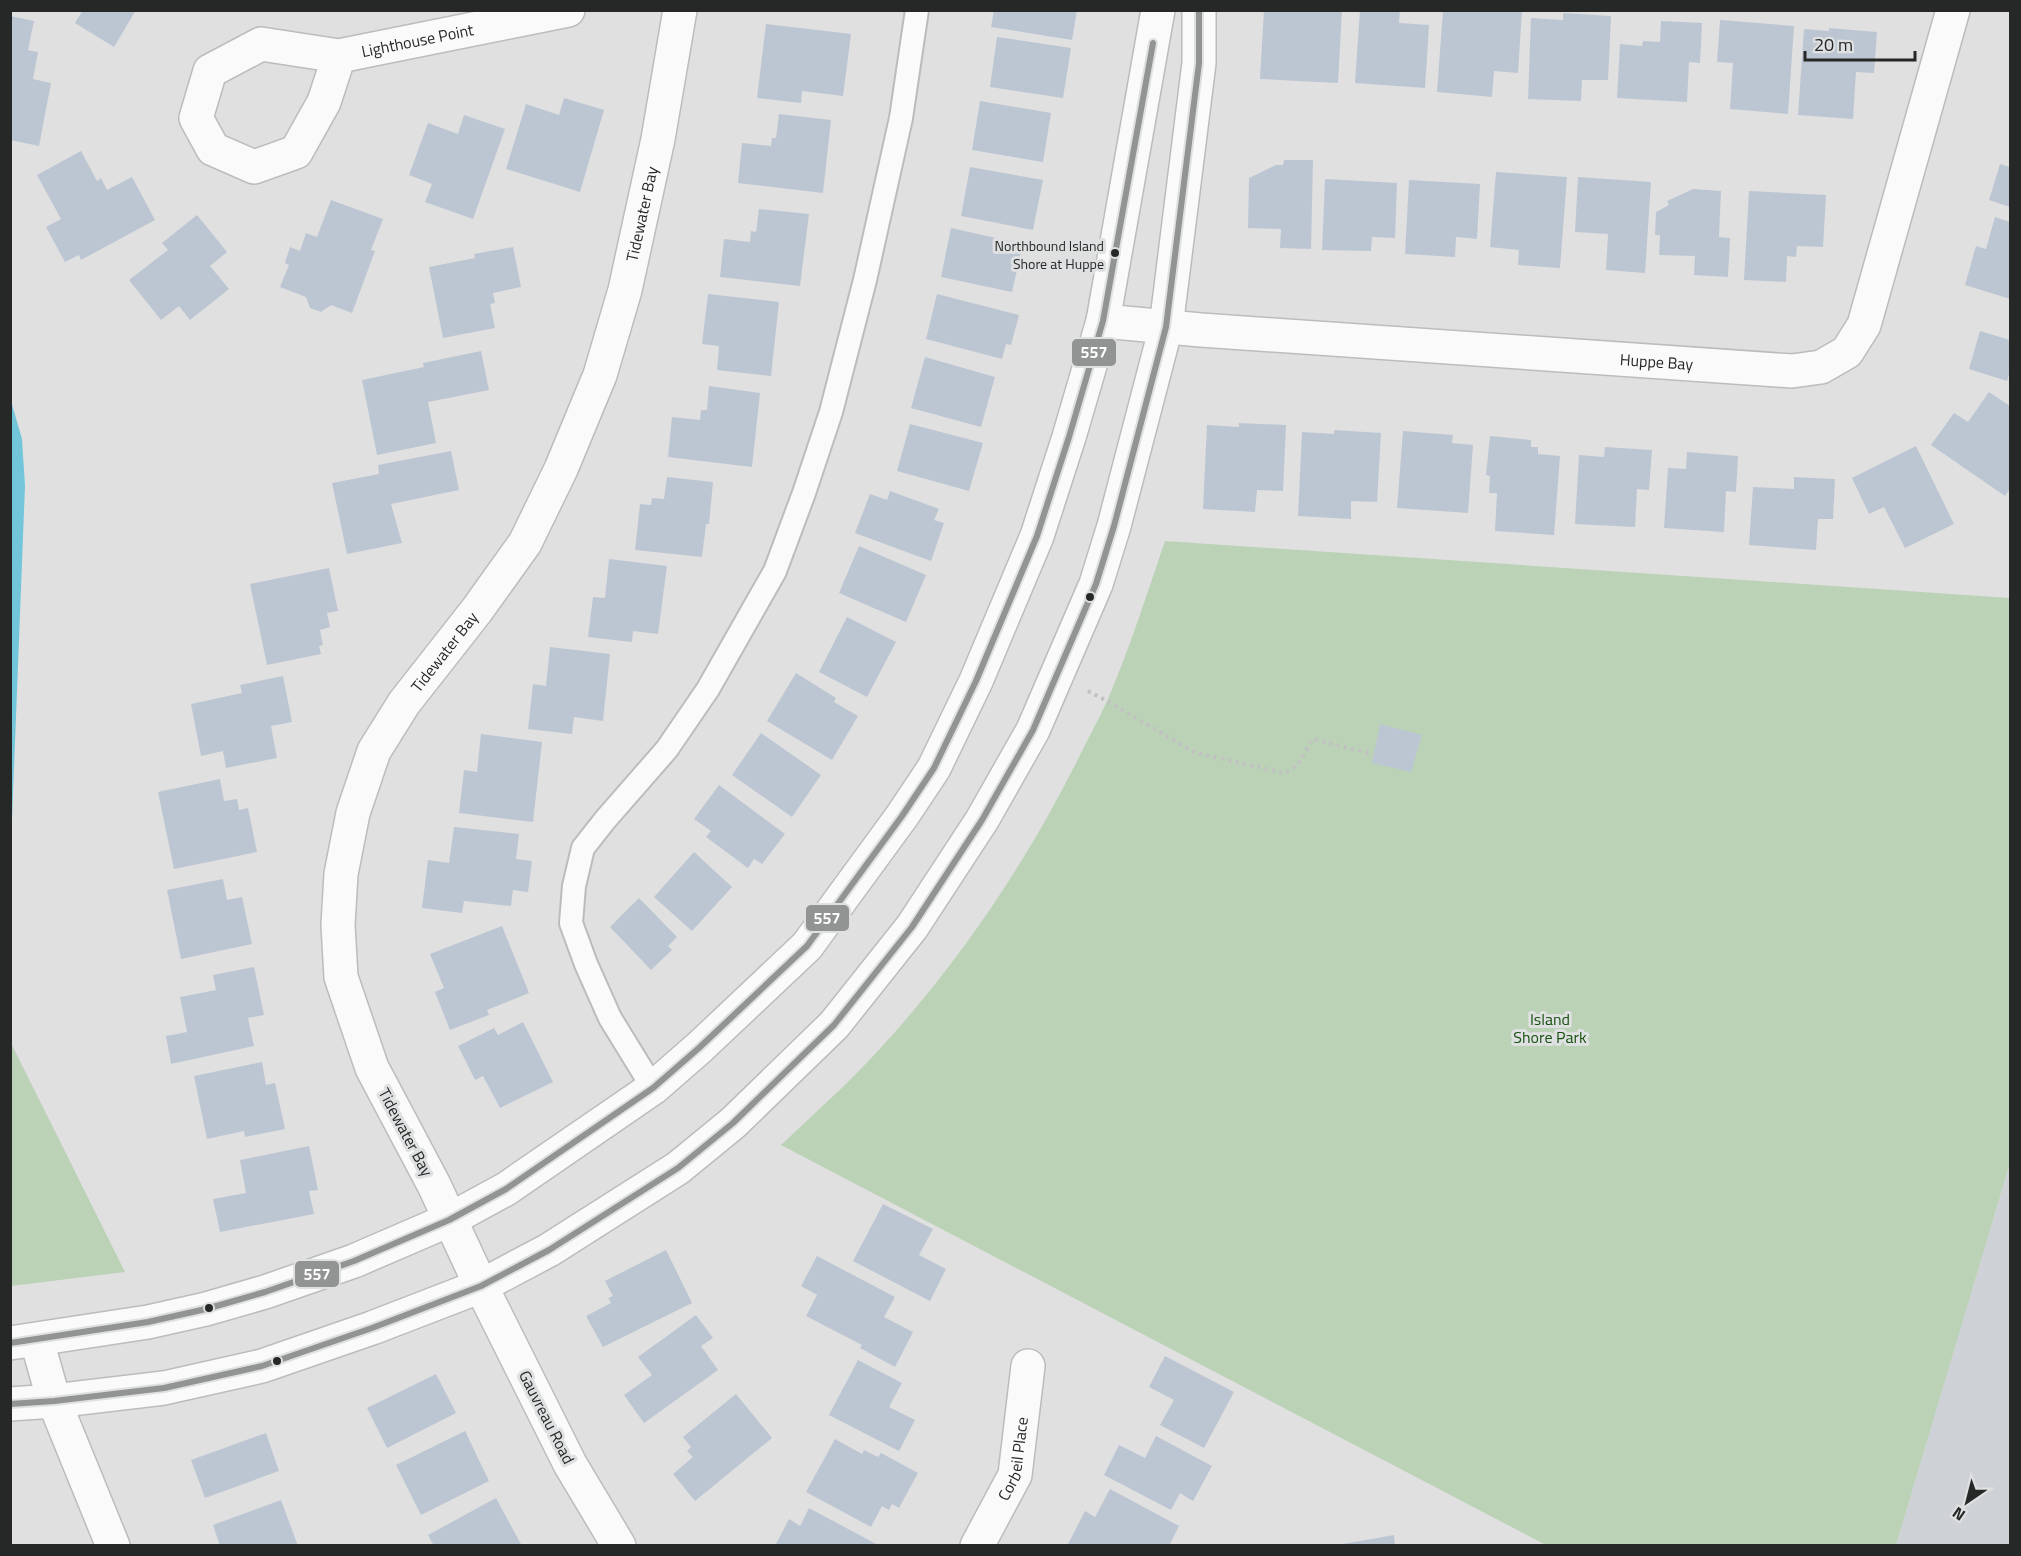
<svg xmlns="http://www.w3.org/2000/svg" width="2021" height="1556" viewBox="0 0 2021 1556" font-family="'Titillium Web',sans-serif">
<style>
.built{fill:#ced1d6}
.green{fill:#bbd2b7}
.water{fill:#73c6da}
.building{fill:#bcc6d3}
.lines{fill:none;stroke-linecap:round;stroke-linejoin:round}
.lane-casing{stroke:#bcbcbc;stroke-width:26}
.street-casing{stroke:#bcbcbc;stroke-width:36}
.secondary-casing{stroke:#bcbcbc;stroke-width:36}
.path{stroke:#c0c1c1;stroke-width:4;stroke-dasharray:3 4.5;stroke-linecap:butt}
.lane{stroke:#fafafa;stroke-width:22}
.street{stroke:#fafafa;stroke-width:33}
.secondary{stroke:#fafafa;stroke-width:33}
.bus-1-casing{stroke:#dfe0e1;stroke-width:10}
.bus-1{stroke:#929393;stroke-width:6}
.bus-dot{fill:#262727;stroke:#dfe0e1;stroke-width:2}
.labels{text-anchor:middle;stroke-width:6;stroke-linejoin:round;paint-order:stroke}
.bus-label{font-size:14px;fill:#262727;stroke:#dfe0e1;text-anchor:end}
.street-label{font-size:16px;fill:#262727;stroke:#dfe0e1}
.park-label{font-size:16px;fill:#17510f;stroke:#dfe0e1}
.line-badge{stroke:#dfe0e1;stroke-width:2}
.badge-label{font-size:16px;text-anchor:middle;font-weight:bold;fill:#fff}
</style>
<rect width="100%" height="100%" fill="#e0e0e0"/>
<polygon class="built" points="2010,1163 2010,1545 1896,1545"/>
<g class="green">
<path d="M1165 541 2010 598V1163L1896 1545H1546L781 1145C803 1124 825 1104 847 1083 944 986 1024 870 1084 747 1092 731 1101 715 1108 699 1130 647 1147 594 1165 541Z"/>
<polygon points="10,1041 125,1272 11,1286"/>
</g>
<polygon class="water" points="11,401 22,439 25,486 11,845"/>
<g class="building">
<polygon points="83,10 136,10 114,47 75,23"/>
<polygon points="994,10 1077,10 1072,40 991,27"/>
<polygon points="1264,10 1342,10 1338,83 1260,79"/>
<polygon points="1360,10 1400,10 1399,23 1429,25 1425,88 1355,83"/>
<polygon points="1443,10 1522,10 1518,73 1494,71 1492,97 1437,92"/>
<polygon points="1563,13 1611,16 1608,80 1582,80 1581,101 1528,99 1531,18 1563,20"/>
<polygon points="10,16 34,21 28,50 38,52 33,79 51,83 39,146 10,140"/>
<polygon points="1720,20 1794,26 1788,114 1730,109 1733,63 1717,62"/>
<polygon points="1661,21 1702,23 1700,63 1689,62 1687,102 1617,98 1620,44 1642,46 1643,41 1660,42"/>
<polygon points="766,24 851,34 843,96 802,91 801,103 757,98"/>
<polygon points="1829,28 1877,32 1874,73 1856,72 1853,119 1798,115 1804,29 1829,31"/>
<polygon points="997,37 1071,48 1063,98 990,87"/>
<polygon points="564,98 604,110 580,192 506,169 526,104 559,115"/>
<polygon points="980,101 1051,113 1043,162 972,150"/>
<polygon points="779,114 831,120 823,193 738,183 742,143 771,146 772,138 776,138"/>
<polygon points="464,115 505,129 473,219 425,202 432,184 409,175 428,123 458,134"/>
<polygon points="81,151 97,181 101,178 107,190 132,177 155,220 81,260 79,255 65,262 46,227 61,219 37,175"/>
<polygon points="1284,160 1313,160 1311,249 1280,248 1281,229 1248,228 1249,178 1276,165 1283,165"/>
<polygon points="2000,164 2010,167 2010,207 1989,200"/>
<polygon points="970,167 1043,180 1033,230 961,216"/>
<polygon points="1496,172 1567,177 1560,268 1518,265 1519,250 1490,247"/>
<polygon points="1578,177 1651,182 1645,273 1606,270 1608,234 1575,232"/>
<polygon points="1325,179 1397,183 1395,238 1372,237 1371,251 1322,250"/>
<polygon points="1409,180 1480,184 1477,239 1456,237 1455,257 1405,254"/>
<polygon points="1693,189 1721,191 1719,237 1730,238 1728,277 1694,275 1695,256 1659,255 1660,235 1655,235 1656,212 1669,205 1667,201"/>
<polygon points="1749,191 1826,195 1823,247 1797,246 1796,257 1787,256 1786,282 1744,280"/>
<polygon points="331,200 383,219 371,250 375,251 352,313 331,305 321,312 310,308 306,297 280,287 289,265 285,263 290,247 300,251 306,233 317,237"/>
<polygon points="759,209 809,214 800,286 720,277 724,239 750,242 751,231 756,232"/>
<polygon points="197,215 227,252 210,266 229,289 190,320 179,306 161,320 129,280 168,250 162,243"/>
<polygon points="1995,217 2010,222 2010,299 1965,285 1976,246 1986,249"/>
<polygon points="951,228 1023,244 1012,292 941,277"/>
<polygon points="513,247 521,287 493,293 495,303 490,304 495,328 443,338 429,267 475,258 474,254"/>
<polygon points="708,294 779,302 771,376 717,370 719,346 702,344"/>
<polygon points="937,294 1019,315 1011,345 1006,344 1002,359 926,339"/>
<polygon points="1980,331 2010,340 2010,371 2007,381 1969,369"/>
<polygon points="481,351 489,390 428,402 436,443 377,455 362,380 424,367 423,363"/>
<polygon points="925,357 995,377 981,427 911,408"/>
<polygon points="709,386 760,393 752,467 668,457 672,417 700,420 701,410 707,410"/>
<polygon points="1989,392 2010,406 2010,489 2005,496 1931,445 1954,413 1968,422"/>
<polygon points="1239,423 1286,425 1283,491 1257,490 1255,512 1203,509 1207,425 1239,427"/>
<polygon points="910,424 983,443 969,491 897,471"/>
<polygon points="1334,430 1381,433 1377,502 1351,501 1351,519 1298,516 1302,432 1334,434"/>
<polygon points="1403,431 1453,435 1452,443 1473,445 1468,513 1397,508"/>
<polygon points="1490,436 1531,440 1531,447 1538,447 1538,454 1560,456 1554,535 1495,531 1497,493 1489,493 1490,476 1486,475"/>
<polygon points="1916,446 1954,524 1905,548 1884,507 1869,514 1852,478"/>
<polygon points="1605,447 1652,450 1649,490 1637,489 1635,527 1575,524 1579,455 1604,457"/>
<polygon points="451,451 459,490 391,504 402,543 347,554 332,483 379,474 378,465"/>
<polygon points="1687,452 1738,456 1736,492 1726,491 1724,532 1664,528 1668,468 1686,469"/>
<polygon points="667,477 713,482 709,524 706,524 702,557 635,550 640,504 651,505 652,498 664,499"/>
<polygon points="1794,477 1835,479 1833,519 1818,519 1816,550 1749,545 1753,487 1794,489"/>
<polygon points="890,491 939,509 934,520 944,523 931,561 855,533 870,494 887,500"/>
<polygon points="859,546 926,575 906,622 839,593"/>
<polygon points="609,559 667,566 658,634 633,631 632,642 588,637 593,597 605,598"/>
<polygon points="329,568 338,611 327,613 330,627 320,630 323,645 319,646 321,654 267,665 250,584"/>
<polygon points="847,617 896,642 867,697 819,672"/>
<polygon points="550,647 610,654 603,721 574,717 572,734 528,729 533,684 546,686"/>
<polygon points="796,673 836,698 834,702 858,716 832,760 767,721"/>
<polygon points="283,676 292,722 271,726 277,758 226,768 223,751 201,756 191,704 242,693 240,685"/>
<polygon points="1380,724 1422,735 1411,772 1372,763"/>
<polygon points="761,733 821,775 792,817 732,775"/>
<polygon points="481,734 542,742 533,822 459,813 464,770 477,772"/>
<polygon points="220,779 224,801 237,799 239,810 248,808 257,852 174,869 158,792"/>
<polygon points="719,785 785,834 762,864 754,859 748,868 706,837 711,831 694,819"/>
<polygon points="454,827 519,834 516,859 532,861 528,892 513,890 511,906 464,901 462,913 422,908 428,860 449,863"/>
<polygon points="694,852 732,887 692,931 654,897"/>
<polygon points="223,879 227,900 242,897 252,944 181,959 167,890"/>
<polygon points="639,898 677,937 668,946 672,950 651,970 610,927"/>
<polygon points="502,926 529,993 487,1010 489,1015 450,1030 435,992 444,988 430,954"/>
<polygon points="254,967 264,1015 248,1018 254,1046 171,1064 166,1036 187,1032 180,997 216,990 213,975"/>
<polygon points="523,1022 553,1082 500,1108 483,1076 475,1080 458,1046 494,1028 498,1035"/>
<polygon points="262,1062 266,1085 275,1083 285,1129 245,1137 244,1131 207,1139 194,1076"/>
<polygon points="309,1146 318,1190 309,1191 314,1214 220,1232 213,1199 246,1193 240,1160"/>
<polygon points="883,1204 933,1229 919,1255 946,1269 930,1301 853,1261"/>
<polygon points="666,1250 692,1303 603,1347 586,1316 611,1303 608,1298 613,1296 605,1281"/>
<polygon points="817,1256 895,1297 884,1317 913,1332 895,1367 860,1348 862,1345 806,1316 817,1295 801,1286"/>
<polygon points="696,1315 713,1338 701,1346 718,1370 644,1423 624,1395 652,1375 638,1357"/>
<polygon points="1165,1356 1234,1392 1204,1448 1160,1425 1174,1400 1149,1387"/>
<polygon points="858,1360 902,1383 889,1407 915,1420 899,1451 829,1415"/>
<polygon points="436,1374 456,1413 387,1448 367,1408"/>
<polygon points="736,1394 772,1438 695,1501 673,1474 693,1457 687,1451 691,1447 683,1437"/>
<polygon points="465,1431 489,1481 421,1515 396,1465"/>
<polygon points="266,1433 279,1471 205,1498 191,1460"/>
<polygon points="1156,1436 1212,1466 1193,1501 1180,1493 1171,1510 1104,1475 1119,1445 1145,1458"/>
<polygon points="835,1439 862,1454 864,1450 878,1457 881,1453 918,1473 899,1508 892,1504 889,1510 882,1506 871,1527 806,1492"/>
<polygon points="1110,1489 1179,1526 1169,1546 1067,1546 1085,1511 1095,1517"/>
<polygon points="496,1498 522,1546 434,1546 428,1535"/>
<polygon points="281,1500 298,1546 220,1546 213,1525"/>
<polygon points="809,1508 880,1546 775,1546 789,1519 800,1526"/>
<polygon points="1394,1535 1395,1546 1343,1546 1343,1544"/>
</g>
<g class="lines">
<g class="lane-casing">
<polyline id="lane" points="653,1088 610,1018 586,964 571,923 574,886 583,848 605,820 667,749 708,689 775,571 804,493 831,412 865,280 901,118 917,10"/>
</g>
<g class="street-casing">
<g id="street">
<path id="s1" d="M339 56 324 102 296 152 254 167 213 149 196 118 210 71 261 44 339 56 568 10"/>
<path id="s2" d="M1103 321 1201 330 1792 371 1821 367 1847 352 1864 325 1953 10"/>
<polyline points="37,1341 54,1401 113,1546"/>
<path id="s3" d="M619 1546 570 1464 481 1286 434 1185 372 1068 341 977 338 925 341 874 353 813 374 751 404 703 477 610 525 543 561 469 600 375 625 290 658 139 680 10"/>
<path id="s4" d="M977 1546 1015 1475 1028 1366"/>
</g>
</g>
<g class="secondary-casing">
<g id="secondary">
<polyline points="10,1343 148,1322 206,1309 265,1292 354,1261 449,1220 506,1189 653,1088 700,1047 807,946 902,816 934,768 976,681 1037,536 1069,437 1103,321 1158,10"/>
<polyline points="10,1404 54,1401 164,1388 262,1366 372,1328 481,1286 549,1250 678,1168 733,1123 834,1025 912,927 982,820 1033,730 1096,584 1114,526 1166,327 1199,63 1199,10"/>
</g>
</g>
<polyline class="path" points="1088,691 1107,701 1196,753 1285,773 1298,764 1313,739 1373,754"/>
<use href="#lane" class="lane"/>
<use href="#street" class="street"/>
<use href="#secondary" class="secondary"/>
<g class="bus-1-casing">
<g id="bus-1">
<polyline points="10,1343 148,1322 206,1309 265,1292 354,1261 449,1220 506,1189 653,1088 700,1047 807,946 902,816 934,768 976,681 1037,536 1069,437 1103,321 1153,43"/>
<polyline points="10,1404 54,1401 164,1388 262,1366 372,1328 481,1286 549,1250 678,1168 733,1123 834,1025 912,927 982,820 1033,730 1096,584 1114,526 1166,327 1199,63 1199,10"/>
</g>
</g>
<use href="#bus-1" class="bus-1"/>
</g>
<g class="bus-dot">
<circle cx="1115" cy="253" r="5"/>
<circle cx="1090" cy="597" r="5"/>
<circle cx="209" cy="1308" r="5"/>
<circle cx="277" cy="1361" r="5"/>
</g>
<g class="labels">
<g class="bus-label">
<text x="1104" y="251">Northbound Island<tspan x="1104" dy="18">Shore at Huppe</tspan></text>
</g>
<g class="street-label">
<text dy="6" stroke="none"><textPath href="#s1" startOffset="496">Lighthouse Point</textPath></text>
<text dy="6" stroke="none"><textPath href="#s3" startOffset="1473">Tidewater Bay</textPath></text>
<text dy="6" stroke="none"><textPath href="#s2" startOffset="555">Huppe Bay</textPath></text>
<text dy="6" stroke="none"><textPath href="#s3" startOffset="987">Tidewater Bay</textPath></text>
<text transform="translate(406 1132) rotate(62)" y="6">Tidewater Bay</text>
<text transform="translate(547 1417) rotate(63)" y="6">Gauvreau Road</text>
<text dy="6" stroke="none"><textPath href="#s4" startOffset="96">Corbeil Place</textPath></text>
</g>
<g class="park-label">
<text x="1550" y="1025">Island<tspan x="1550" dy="18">Shore Park</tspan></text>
</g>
</g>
<g class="line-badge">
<rect x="1071" y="338" width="46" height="29" rx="6" fill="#929393"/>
<rect x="805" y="904" width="45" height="28" rx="6" fill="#929393"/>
<rect x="294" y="1260" width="46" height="28" rx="6" fill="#929393"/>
</g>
<g class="badge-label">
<text x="1094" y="358">557</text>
<text x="827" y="924">557</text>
<text x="317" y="1280">557</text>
</g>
<rect width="2021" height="1556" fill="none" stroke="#262727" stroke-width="24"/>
<g transform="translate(1967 1502) rotate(215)" stroke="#dfe0e1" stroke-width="4.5" paint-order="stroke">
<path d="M0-4.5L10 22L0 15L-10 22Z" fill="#262727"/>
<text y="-9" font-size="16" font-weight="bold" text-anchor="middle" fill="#262727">N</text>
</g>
<path d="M1805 51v9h110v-9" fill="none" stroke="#262727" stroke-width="3"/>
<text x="1814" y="51" font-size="18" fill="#262727" stroke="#dfe0e1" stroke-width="4.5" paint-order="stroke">20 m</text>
</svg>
